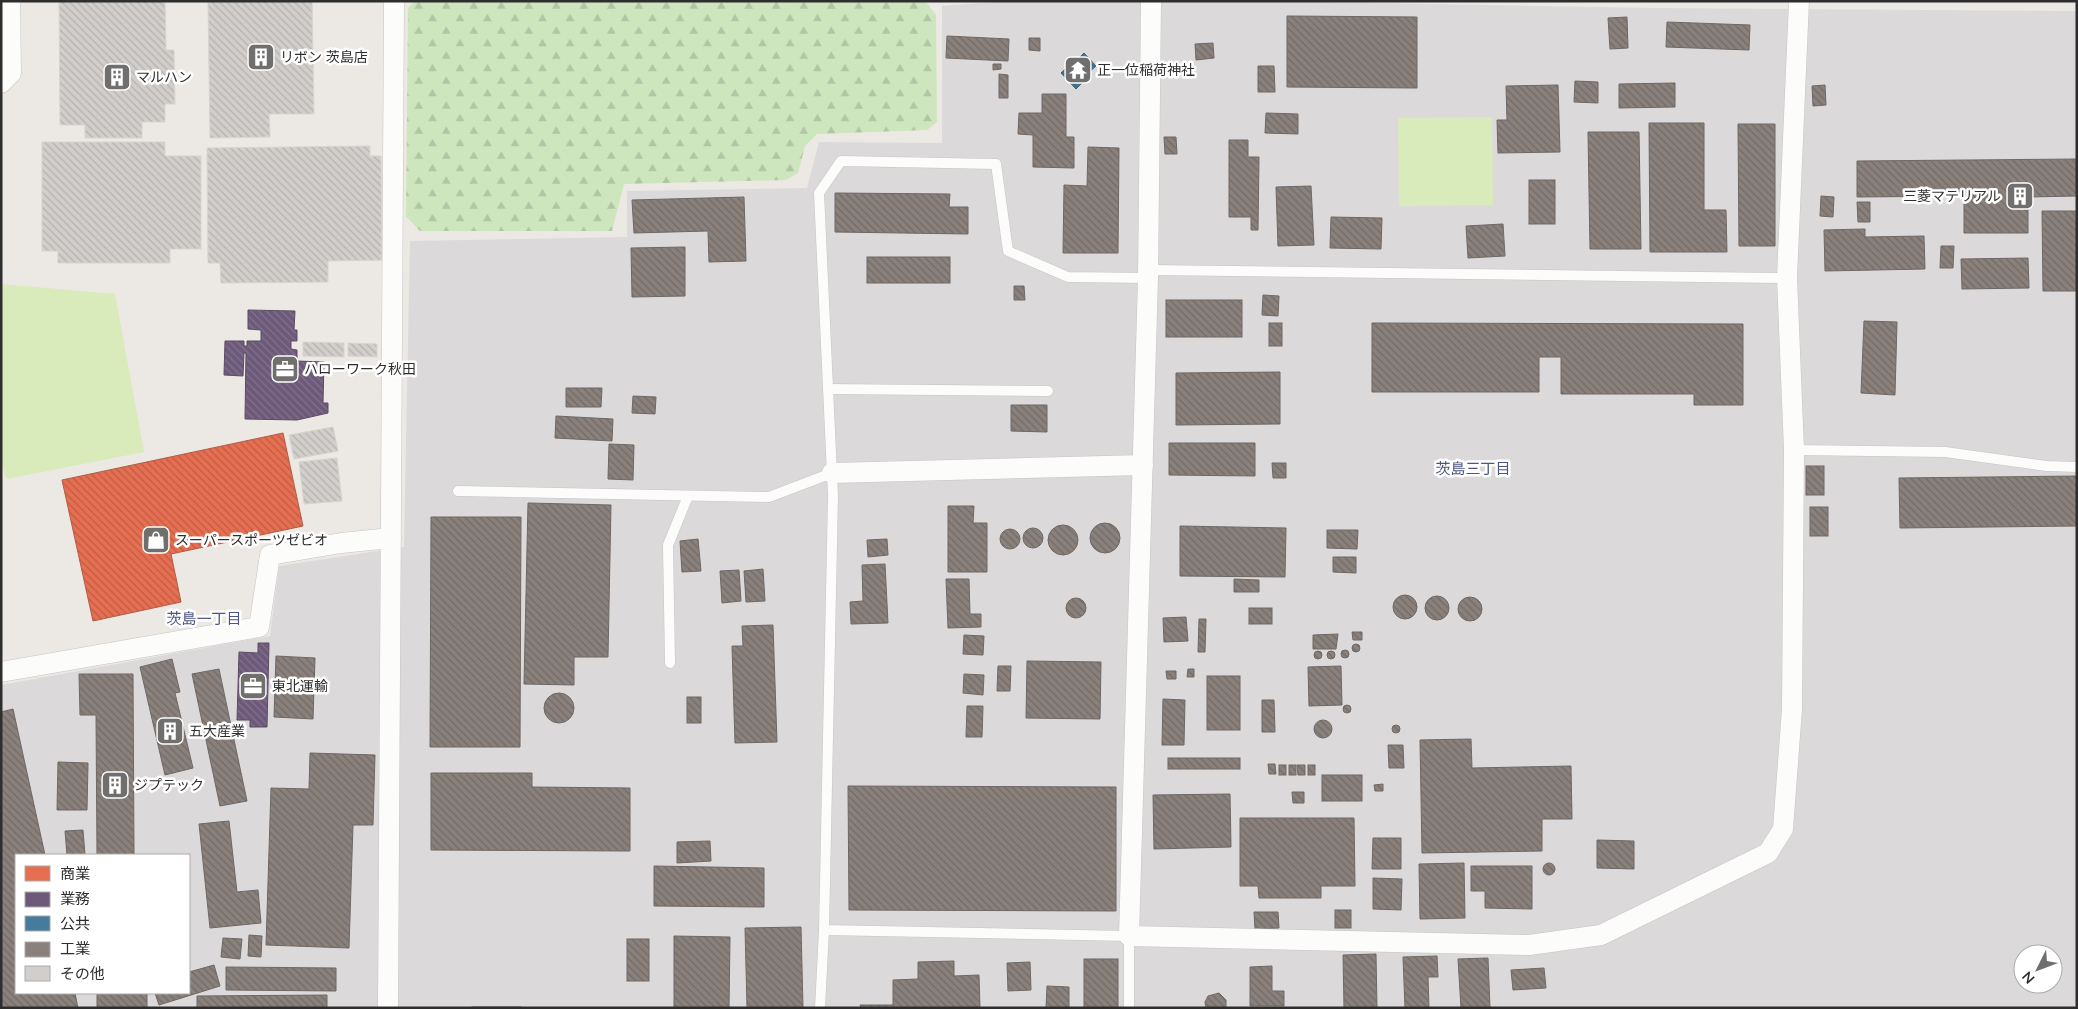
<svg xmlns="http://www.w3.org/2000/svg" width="2078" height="1009" viewBox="0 0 2078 1009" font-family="Mulish,'Noto Sans JP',sans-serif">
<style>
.industrial{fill:#dcd9db;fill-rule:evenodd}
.forest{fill:url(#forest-firs)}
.pitch{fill:#d9eabb}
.shops{fill:url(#shops-back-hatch);stroke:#b05c46}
.offices{fill:url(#offices-back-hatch);stroke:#5a4c63}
.public{fill:url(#public-back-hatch);stroke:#3e647c}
.industry{fill:url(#industry-back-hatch);stroke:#6e6865}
.building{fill:url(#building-back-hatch);stroke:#d7d4d0}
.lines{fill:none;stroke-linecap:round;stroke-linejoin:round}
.lane-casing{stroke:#c5c4c5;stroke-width:11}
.street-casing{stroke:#c5c4c5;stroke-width:21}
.lane{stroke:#fcfcfb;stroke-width:10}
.street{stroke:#fcfcfb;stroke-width:20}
.labels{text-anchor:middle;stroke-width:5;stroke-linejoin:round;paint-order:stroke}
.poi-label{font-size:14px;fill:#2e2e2e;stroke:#fff;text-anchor:start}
.neighbourhood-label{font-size:15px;fill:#4d5680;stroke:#fff}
</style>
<defs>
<pattern id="forest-firs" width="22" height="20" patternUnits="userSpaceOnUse" patternTransform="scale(1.25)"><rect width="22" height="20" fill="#cee6be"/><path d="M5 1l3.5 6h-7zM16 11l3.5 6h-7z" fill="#b1c6a4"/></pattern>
<pattern id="shops-back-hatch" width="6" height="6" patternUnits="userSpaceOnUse" patternTransform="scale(1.25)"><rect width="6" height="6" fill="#e76f51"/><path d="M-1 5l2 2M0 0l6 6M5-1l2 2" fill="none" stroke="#bc5c44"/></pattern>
<pattern id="offices-back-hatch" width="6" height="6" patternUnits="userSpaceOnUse" patternTransform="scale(1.25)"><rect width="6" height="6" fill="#6d597a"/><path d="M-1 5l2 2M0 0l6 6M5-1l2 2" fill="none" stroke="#82738c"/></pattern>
<pattern id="public-back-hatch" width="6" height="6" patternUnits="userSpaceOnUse" patternTransform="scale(1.25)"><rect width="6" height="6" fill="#457b9d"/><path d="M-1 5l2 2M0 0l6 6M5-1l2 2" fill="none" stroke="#3a6580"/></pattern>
<pattern id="industry-back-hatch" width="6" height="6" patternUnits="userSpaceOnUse" patternTransform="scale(1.25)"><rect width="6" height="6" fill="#8a817c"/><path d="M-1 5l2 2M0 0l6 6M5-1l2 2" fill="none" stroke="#716a66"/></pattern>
<pattern id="building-back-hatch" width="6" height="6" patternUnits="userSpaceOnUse" patternTransform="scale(1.25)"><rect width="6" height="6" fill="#d1cecb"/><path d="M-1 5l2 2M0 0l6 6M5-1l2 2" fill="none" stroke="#b4b1af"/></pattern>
</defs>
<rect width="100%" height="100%" fill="#ece8e4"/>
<path class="industrial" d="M1008 1H1258L1654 8 2077 11V1008H1V685L270 636 279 566 404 547 410 241 627 237V191L807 188 819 142 942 143V6ZM16 855H189V993H16ZM2023 954H2053V984H2023Z"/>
<polygon class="forest" points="415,1 926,2 936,15 937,122 927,130 817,134 805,146 798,173 786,180 624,184 612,231 420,231 406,216 408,8"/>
<g class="pitch">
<polygon points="1492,117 1493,205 1399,206 1398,118"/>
<polygon points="1,284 115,294 144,452 6,479 1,457"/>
</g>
<polygon class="shops" points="283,433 303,526 171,554 181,602 93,621 62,480"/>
<g class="offices">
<polygon points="248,310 295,311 294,330 297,330 297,341 291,341 291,349 297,350 297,361 324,362 323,403 328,403 328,413 297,420 245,419 246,353 244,353 243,376 224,375 225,341 244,341 244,346 247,346 247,341 261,341 261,330 248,329"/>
<polygon points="258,643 269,643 267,727 250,727 250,720 237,720 239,652 258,653"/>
</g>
<polygon class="public" points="1084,53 1096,66 1087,74 1086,73 1082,77 1085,80 1076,89 1061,73 1070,64 1074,67 1077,64 1075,62"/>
<g class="industry">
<polygon points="1287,16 1417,17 1417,88 1287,87"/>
<polygon points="1627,17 1628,48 1610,49 1608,18"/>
<polygon points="1667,22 1750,25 1749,50 1666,47"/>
<polygon points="947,36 1009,39 1008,61 946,58"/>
<polygon points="1029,38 1040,38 1040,51 1029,50"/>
<polygon points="1213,43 1214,58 1196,60 1195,44"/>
<polygon points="993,64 1001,64 1001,69 993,70"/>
<polygon points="1258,66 1274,66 1275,92 1258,92"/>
<polygon points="999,74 1008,75 1008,98 999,98"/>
<polygon points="1575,81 1598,82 1598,103 1574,102"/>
<polygon points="1675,83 1675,107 1619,108 1619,84"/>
<polygon points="1558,85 1560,152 1498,153 1497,120 1507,120 1506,86"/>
<polygon points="1825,85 1826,105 1813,106 1812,86"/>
<polygon points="1042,94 1066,94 1066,137 1074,137 1074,168 1033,167 1033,135 1018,134 1019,113 1042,113"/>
<polygon points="1266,113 1298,114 1298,134 1265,133"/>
<polygon points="1649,123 1704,123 1704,210 1726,210 1727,252 1650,252"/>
<polygon points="1738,124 1775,124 1775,246 1739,246"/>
<polygon points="1588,132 1639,132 1641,249 1590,249"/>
<polygon points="1164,137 1176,137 1177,154 1165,154"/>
<polygon points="1229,140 1248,140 1248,157 1259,157 1258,230 1251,230 1251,217 1229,217"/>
<polygon points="1088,147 1119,148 1118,253 1063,253 1064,185 1087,186"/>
<polygon points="2077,159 2077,196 2028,197 2028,233 1964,233 1964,196 1857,197 1857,161"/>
<rect x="1529" y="180" width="26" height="44"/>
<polygon points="1311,186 1314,245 1278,246 1276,187"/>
<polygon points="835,193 950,194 949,207 968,207 968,234 835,232"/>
<polygon points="1821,196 1834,197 1833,217 1820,216"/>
<polygon points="744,197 746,261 709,262 708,231 634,233 632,200"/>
<polygon points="1857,202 1870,202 1870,222 1858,222"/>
<polygon points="2042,211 2077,211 2077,291 2043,291"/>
<polygon points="1331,217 1382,218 1381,249 1330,248"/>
<polygon points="1503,224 1505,256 1468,258 1466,226"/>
<polygon points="1865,229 1865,237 1924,236 1925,269 1825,271 1824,230"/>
<polygon points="1941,246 1954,246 1953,268 1940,268"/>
<polygon points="685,247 685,296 632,297 631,248"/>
<rect x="867" y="257" width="83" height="26"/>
<polygon points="2028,258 2029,288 1962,289 1961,259"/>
<polygon points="1014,286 1024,286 1025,300 1014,300"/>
<polygon points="1263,295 1279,296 1278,316 1262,315"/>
<rect x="1166" y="300" width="76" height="37"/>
<polygon points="1864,321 1897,322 1895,395 1861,393"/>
<rect x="1269" y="323" width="13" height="23"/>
<polygon points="1372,323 1743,324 1743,405 1694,405 1694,394 1561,394 1561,357 1539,357 1539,392 1372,392"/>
<polygon points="1280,372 1280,424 1176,425 1176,373"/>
<polygon points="566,388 602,388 601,407 566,407"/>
<polygon points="633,396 656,397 655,414 632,413"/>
<polygon points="1011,405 1047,405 1047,432 1011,431"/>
<polygon points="556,416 613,419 612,441 555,438"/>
<polygon points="1169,443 1255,443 1255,476 1169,475"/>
<polygon points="609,444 634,445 633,480 608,479"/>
<polygon points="1272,463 1286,463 1286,478 1273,478"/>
<rect x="1806" y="466" width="18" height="29"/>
<polygon points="2077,476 2077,526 1900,528 1899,478"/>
<polygon points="528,503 611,505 608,657 574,657 574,685 524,684"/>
<polygon points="948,506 974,506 973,523 987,523 987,572 948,572"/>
<rect x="1810" y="507" width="18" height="29"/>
<polygon points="431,517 521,517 520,747 430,747"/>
<circle cx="1105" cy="538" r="15"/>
<circle cx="1063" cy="540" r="15"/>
<polygon points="1180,526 1286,528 1285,577 1180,576"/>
<circle cx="1033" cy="538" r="10"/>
<circle cx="1010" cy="539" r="10"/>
<polygon points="1327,530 1358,530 1357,549 1327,548"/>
<polygon points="698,539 701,571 682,572 680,541"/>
<polygon points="887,539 888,555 868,557 867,540"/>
<polygon points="1333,557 1356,557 1356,573 1333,572"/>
<polygon points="885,564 888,623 851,624 850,602 863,601 862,565"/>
<polygon points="763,569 765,601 746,602 744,571"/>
<polygon points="739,570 741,601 722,603 720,571"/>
<polygon points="946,579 969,579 970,614 981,614 981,627 948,628"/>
<polygon points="1234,579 1259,580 1259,592 1234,592"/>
<circle cx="1405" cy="607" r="12"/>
<circle cx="1437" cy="608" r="12"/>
<circle cx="1470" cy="609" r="12"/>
<circle cx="1076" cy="608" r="10"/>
<rect x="1249" y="608" width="23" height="16"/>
<polygon points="1186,617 1188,641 1164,642 1163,618"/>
<polygon points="1199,619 1206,619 1205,652 1198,652"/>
<polygon points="773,625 777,742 735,743 732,646 743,646 742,626"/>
<polygon points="1352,632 1362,632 1362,640 1353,640"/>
<polygon points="1338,634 1336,649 1313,649 1313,635"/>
<polygon points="964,635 984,636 983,655 963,654"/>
<circle cx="1356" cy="648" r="4"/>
<circle cx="1345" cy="654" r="4"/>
<circle cx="1331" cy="655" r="4"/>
<circle cx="1318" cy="655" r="4"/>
<polygon points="276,656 315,658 313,719 274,717"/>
<polygon points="172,659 180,692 175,693 193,768 165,775 140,667"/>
<polygon points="1027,661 1101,662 1100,719 1026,718"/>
<polygon points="998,666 1011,666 1010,691 997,691"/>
<polygon points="1341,666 1342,705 1309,706 1308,667"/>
<polygon points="219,669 247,801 220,806 192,674"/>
<polygon points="1188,669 1194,669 1194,677 1187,677"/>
<polygon points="1166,671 1176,671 1176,679 1167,679"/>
<polygon points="79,674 133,674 134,855 97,855 96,715 80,715"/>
<polygon points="964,674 984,675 983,695 963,693"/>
<rect x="1207" y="676" width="33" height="54"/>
<circle cx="559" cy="708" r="15"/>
<rect x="687" y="697" width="14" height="26"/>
<polygon points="1163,699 1185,700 1184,745 1162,745"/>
<polygon points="1262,700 1274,700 1275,732 1262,732"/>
<circle cx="1347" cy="709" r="4"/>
<polygon points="967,706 983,706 982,737 966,737"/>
<polygon points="13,709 45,855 16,855 16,993 75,993 78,1008 1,1008 1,712"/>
<circle cx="1323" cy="729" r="9"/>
<circle cx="1396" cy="729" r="4"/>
<polygon points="1471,739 1472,768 1571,766 1572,819 1542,819 1542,851 1422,853 1420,740"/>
<polygon points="1388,745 1403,745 1404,768 1389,768"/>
<polygon points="310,753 375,755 373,825 353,825 349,948 266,945 271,788 309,789"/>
<rect x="1168" y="758" width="72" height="11"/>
<polygon points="58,762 88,763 87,810 57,810"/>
<polygon points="1268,764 1275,764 1276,774 1269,774"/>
<rect x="1279" y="765" width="7" height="10"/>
<rect x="1289" y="765" width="7" height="10"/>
<polygon points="1297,765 1305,765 1305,775 1298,775"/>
<rect x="1308" y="765" width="7" height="10"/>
<polygon points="431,773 532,773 532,787 630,788 630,851 431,850"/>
<rect x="1322" y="775" width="40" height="26"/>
<polygon points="1383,784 1383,791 1375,791 1374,785"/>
<polygon points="848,786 1116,787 1116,911 849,910"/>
<polygon points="1292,792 1304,792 1304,803 1293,803"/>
<polygon points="1230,794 1231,847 1154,849 1153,795"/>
<polygon points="1240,818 1354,818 1355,886 1321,886 1321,898 1259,898 1258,886 1240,886"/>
<polygon points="229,821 237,892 258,890 261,923 210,928 199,824"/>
<polygon points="83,830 85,855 67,855 65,831"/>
<polygon points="1373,838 1401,838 1401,869 1372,869"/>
<polygon points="1597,840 1634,841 1634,869 1597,868"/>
<polygon points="710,841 711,861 677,863 677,842"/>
<circle cx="1549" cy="869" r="6"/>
<polygon points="1464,863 1465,918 1420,919 1419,864"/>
<polygon points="654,866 764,868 764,907 654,906"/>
<polygon points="1471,866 1532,866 1532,909 1485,908 1485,891 1471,891"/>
<polygon points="1373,878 1402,879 1401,910 1373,909"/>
<rect x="1335" y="910" width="16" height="18"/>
<polygon points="1254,912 1278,912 1279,928 1255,929"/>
<polygon points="801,927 803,1008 747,1008 745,928"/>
<polygon points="249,935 262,936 261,957 248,956"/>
<polygon points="674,936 730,937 729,1008 674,1008"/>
<polygon points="223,938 242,939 240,959 221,957"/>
<rect x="627" y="939" width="22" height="42"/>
<polygon points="1376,954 1377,1008 1344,1008 1343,955"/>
<polygon points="1437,956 1438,977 1428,977 1429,1008 1405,1008 1403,957"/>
<polygon points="1488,958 1490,1008 1461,1008 1458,959"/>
<rect x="1084" y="959" width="34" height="49"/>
<polygon points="954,961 954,976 979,975 980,1008 861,1008 860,1005 893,1005 893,980 918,979 918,962"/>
<polygon points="1030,962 1031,990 1008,991 1007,963"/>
<polygon points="214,965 220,986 159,1005 155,993 189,993 189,972"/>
<polygon points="1272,966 1272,991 1284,991 1284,1006 1250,1006 1250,967"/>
<polygon points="226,967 336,968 336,991 226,990"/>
<polygon points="1544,968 1546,988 1513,990 1511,970"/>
<polygon points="1047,986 1069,987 1069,1008 1046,1008"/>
<rect x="97" y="993" width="50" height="15"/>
<polygon points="1219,993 1226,1000 1226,1008 1206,1008 1205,1002 1208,996"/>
<polygon points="327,995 327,1008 197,1008 197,996"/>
<rect x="472" y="1007" width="49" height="1"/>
</g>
<g class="building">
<polygon points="59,1 165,1 166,50 174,50 175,104 165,104 165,122 142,122 142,138 85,138 85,125 60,125"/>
<polygon points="208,1 312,1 314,114 269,114 270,137 210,138"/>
<polygon points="42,142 165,142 165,156 201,156 201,249 170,249 170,263 58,263 58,251 42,251"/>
<polygon points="370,146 370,156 381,156 382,260 328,261 328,282 221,283 220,263 208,263 207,148"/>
<polygon points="303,342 344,343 344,357 303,356"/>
<polygon points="348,343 377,344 377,357 348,356"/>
<polygon points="333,427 338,451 294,459 289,435"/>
<polygon points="337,458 342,501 304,504 299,462"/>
</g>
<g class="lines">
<g class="lane-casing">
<g id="lane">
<polyline points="1149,270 1787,278"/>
<polyline points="828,389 1048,391"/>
<polyline points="1794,450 1945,452 2047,466 2077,467"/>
<polyline points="458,491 769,497 832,473"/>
<polyline points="670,663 668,545 688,496"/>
<polyline points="820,1008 824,930"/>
<polyline points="1129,1008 1129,936 824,930 833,496 819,193 841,161 996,164 1008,251 1068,277 1148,278"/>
</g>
</g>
<g class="street-casing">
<g id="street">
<polyline points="1151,1 1148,278 1129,936 1529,945 1601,935 1768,853 1783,829 1792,709 1794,450 1787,278 1799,1"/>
<polyline points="1,83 11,73 10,1"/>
<polyline points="832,473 1143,465"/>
<polyline points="1,672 259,627 270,555 341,543 391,538"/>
<polyline points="388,1008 394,1"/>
</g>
</g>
<use href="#lane" class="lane"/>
<use href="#street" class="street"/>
</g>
<defs>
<g id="building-square" transform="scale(1.4375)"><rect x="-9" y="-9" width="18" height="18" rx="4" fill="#706f6e" stroke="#fff"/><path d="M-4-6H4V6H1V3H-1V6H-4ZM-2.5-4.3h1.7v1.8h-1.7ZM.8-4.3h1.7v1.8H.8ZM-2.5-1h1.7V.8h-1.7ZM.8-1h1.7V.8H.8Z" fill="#fff"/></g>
<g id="temple-square" transform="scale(1.4375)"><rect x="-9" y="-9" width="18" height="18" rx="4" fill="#706f6e" stroke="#fff"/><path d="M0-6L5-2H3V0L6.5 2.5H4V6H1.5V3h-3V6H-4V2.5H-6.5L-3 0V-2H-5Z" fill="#fff"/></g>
<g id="office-square" transform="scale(1.4375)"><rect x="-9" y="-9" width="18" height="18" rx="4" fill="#706f6e" stroke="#fff"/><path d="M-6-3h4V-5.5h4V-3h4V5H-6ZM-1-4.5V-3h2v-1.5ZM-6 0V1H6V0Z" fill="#fff"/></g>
<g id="shop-square" transform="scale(1.4375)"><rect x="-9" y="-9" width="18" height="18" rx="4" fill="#706f6e" stroke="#fff"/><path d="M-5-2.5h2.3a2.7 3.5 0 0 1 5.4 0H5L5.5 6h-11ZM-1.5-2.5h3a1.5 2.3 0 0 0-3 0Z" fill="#fff"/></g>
</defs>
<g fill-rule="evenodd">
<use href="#building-square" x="261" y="57"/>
<use href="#temple-square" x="1078" y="70"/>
<use href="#building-square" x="117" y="77"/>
<use href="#building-square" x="2020" y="196"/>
<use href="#office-square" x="285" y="369"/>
<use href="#shop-square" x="156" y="540"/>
<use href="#office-square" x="253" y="686"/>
<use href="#building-square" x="170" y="731"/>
<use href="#building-square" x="115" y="785"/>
</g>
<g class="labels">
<g class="poi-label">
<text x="280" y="62">リボン 茨島店</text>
<text x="1097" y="75">正一位稲荷神社</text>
<text x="136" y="82">マルハン</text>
<text x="2001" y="201" text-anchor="end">三菱マテリアル</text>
<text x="304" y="374">ハローワーク秋田</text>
<text x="175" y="545">スーパースポーツゼビオ</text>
<text x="272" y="691">東北運輸</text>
<text x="189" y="736">五大産業</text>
<text x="134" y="790">ジプテック</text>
</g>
<g class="neighbourhood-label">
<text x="1473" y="474">茨島三丁目</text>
<text x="204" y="624">茨島一丁目</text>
</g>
</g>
<rect width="2078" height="1009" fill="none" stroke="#2e2e2e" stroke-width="5"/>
<rect x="15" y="854" width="175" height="140" fill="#ffffff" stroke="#ababab"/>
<rect x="25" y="866" width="25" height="15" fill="#e76f51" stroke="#ababab"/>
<text x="60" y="879" font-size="15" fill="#2e2e2e">商業</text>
<rect x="25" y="892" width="25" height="15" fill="#6d597a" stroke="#ababab"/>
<text x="60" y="904" font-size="15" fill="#2e2e2e">業務</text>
<rect x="25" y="916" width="25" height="15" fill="#457b9d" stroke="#ababab"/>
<text x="60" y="929" font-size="15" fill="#2e2e2e">公共</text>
<rect x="25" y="942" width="25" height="15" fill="#8a817c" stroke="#ababab"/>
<text x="60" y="954" font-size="15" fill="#2e2e2e">工業</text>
<rect x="25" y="966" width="25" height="15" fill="#d1cecb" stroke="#ababab"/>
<text x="60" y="979" font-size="15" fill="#2e2e2e">その他</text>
<g transform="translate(2038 969) rotate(228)"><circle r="24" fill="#ffffff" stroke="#ababab"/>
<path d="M0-4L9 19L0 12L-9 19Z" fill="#706f6e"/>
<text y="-8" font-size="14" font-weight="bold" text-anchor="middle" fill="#2e2e2e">N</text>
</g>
</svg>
